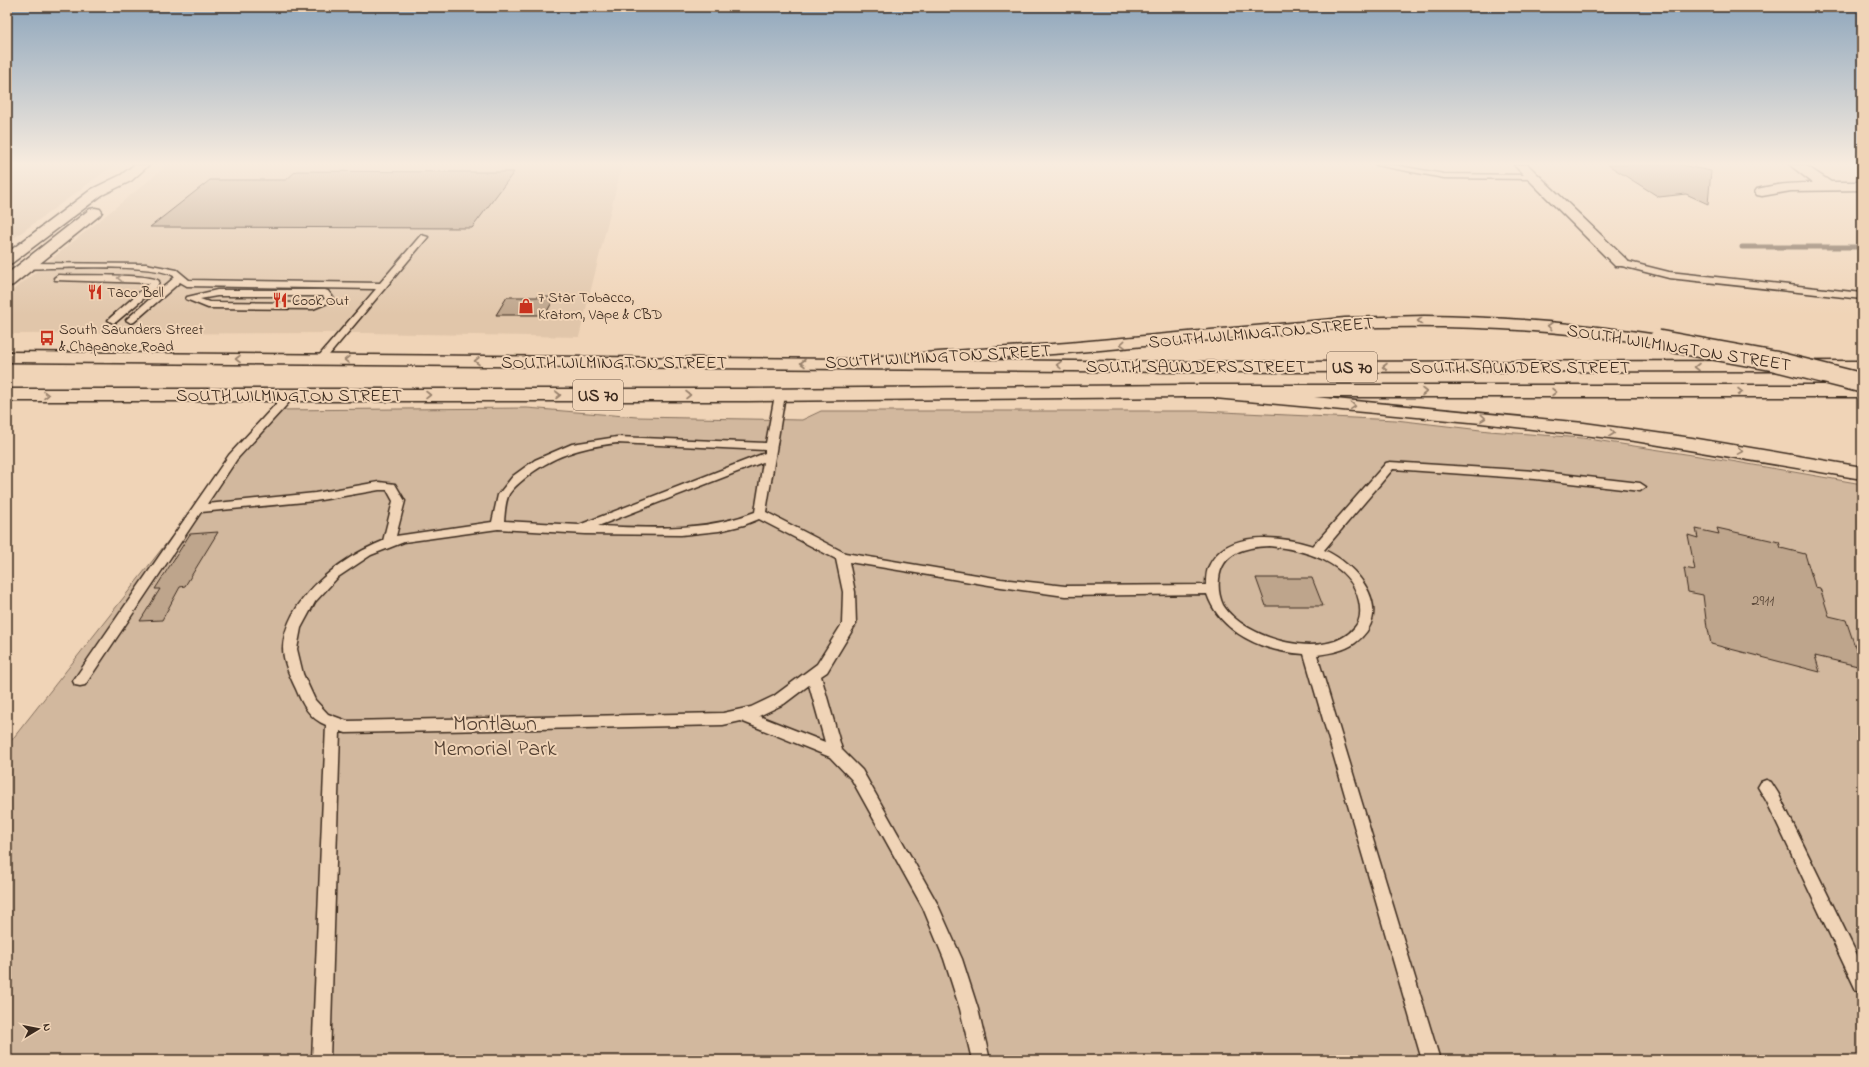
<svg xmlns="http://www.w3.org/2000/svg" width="1869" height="1067" viewBox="0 0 1869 1067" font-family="'Indie Flower',sans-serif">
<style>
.built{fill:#e1c6aa}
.green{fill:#d2b89e;stroke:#86715e}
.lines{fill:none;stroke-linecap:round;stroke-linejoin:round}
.stream{stroke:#7c6856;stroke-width:5}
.building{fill:#bea58c;stroke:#3b2a1e}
.service-casing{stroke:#3b2a1e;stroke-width:3}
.minor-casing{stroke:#3b2a1e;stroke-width:3}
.tertiary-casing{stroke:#3b2a1e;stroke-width:3}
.secondary-casing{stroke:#3b2a1e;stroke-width:3}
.trunk-casing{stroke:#3b2a1e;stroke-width:3}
.service{fill:#f0d4b7;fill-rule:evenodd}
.minor{fill:#f0d4b7;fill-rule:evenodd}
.tertiary{fill:#f0d4b7;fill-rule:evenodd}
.secondary{fill:#f0d4b7;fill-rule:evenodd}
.trunk{fill:#f0d4b7;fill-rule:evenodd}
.secondary-bridge-casing{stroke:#3b2a1e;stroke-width:22;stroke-linecap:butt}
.secondary-bridge{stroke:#f0d4b7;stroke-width:19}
.oneway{stroke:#967f6a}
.labels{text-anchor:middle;stroke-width:4;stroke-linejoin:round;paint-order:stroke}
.far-poi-label{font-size:15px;fill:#3b2a1e;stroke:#f0d4b7;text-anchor:start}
.number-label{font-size:16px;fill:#5c493a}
.shield{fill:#f0d4b7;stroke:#715d4c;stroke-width:1}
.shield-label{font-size:17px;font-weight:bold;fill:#3b2a1e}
.street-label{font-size:18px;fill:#3b2a1e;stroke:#f0d4b7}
.near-park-label{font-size:22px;fill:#523f31;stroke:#f0d4b7}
</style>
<rect width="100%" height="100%" fill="#f0d4b7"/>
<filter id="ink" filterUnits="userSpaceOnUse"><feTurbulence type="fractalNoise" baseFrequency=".025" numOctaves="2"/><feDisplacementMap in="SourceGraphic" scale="8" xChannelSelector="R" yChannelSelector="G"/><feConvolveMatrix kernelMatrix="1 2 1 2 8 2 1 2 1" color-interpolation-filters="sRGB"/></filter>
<g filter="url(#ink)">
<g class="built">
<polygon points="7,165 114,165 7,243"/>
<polygon points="168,165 622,165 579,337 365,333 7,334 7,295"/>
</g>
<polygon class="green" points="527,408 637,417 802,420 821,411 1201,411 1396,420 1489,431 1582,438 1731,461 1862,484 1862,1060 7,1060 7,746 271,410"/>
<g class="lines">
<polyline class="stream" points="1742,247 1862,247"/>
</g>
<g class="building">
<polygon points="1608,165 1681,165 1711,171 1708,204 1686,194 1659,197"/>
<polygon points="296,171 455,172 514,172 472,228 150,227 210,180 286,180"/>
<polygon points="507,297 555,297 545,315 496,315"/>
<polygon points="1717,528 1779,542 1781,548 1805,554 1815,587 1820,588 1829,616 1846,620 1862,667 1815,656 1820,672 1711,644 1708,629 1707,628 1703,595 1688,592 1684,568 1695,570 1688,535 1698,538 1696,529 1719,534"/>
<polygon points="218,532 185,586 180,587 162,620 140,621 160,589 155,589 190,534"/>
<polygon points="1256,578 1312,578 1323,606 1266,606"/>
</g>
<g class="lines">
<g class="service-casing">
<g id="service">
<polygon points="1376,165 1394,165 1444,174 1531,175 1535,177 1531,179 1444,178"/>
<path d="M421 235 428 237 324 361 321 362 316 359 318 357 376 289 187 286 180 282 134 322 131 323 126 320 128 318 175 277C159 263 53 268 28 269L24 266 28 263 146 264 177 270 189 280 380 283Z"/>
<polygon points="1621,260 1669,272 1862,293 1862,299 1669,278 1618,265 1618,261"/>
<path d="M58 275C74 276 151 273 159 281L157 287 116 322 113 323 108 320 110 318 150 283 55 280 54 278Z"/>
<path d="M217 290H325L328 291 335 300 313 309 208 308 186 299 187 297ZM217 296H323L325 299 312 303 209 302 200 299Z"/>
<path d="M290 392 294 393 295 395 294 397 237 459 207 504 315 493 379 482 395 484 405 501 396 536 492 522 498 495 513 476 535 460 572 444 617 437 766 443 775 395 780 392 785 395 766 512 845 553 1001 579 1065 586 1206 585C1206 579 1206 572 1209 566 1226 529 1282 536 1313 546L1386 463 1390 462 1535 471 1640 483 1646 487 1640 491 1535 479 1393 469 1324 550C1358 565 1397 612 1355 643 1344 651 1330 653 1317 655L1440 1060H1422L1304 654C1264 652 1220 633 1207 594L1065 596 1001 587 849 562 855 592 856 624 827 672 821 676 842 750 862 770 937 903 962 959 978 1009 990 1060H972L960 1009 944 959 923 908 852 780 830 757 741 721 723 725 346 733 340 731 330 1060H312L326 725C310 719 302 704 296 689 290 677 283 661 283 648 286 598 341 558 383 541L393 501 387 490H379L315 501 201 512 85 685 80 686 75 685 73 681 229 455 286 393ZM617 443 765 450V453L579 525 504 521C505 513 505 502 509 494 513 488 519 483 524 479 551 456 582 447 617 443ZM763 462 755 512C705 532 650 528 598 526ZM759 519 836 559 843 592 842 624 817 664 774 696 751 707 723 713 347 721 328 714 315 700 303 674 297 649 301 628 315 602 338 577 371 555 404 542 498 529 585 534 681 535 719 531 744 525ZM1269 546C1303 549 1351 562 1359 601 1361 610 1361 620 1355 627 1327 663 1244 639 1223 605 1219 596 1218 588 1219 579 1222 552 1246 547 1269 546ZM809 685 825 742 759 716 784 704Z"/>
<polygon points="1766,780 1771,782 1778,793 1862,965 1862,993 1856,990 1767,802 1758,787 1761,782"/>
</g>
</g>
<g class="minor-casing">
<g id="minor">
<polygon points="1514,165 1528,165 1627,260 1629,263 1627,266 1615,266"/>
<path d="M1790 165H1805L1831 182H1862V190L1791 191 1762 196 1757 195 1755 192 1757 189C1776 184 1794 183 1813 183Z"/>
</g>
</g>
<g class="tertiary-casing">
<g id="tertiary">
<polygon points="134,165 149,165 131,181 102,195 12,263 7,265 7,253 92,189 121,175"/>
<polygon points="95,208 100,209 102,212 100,215 13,285 7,287 7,274 90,209"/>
</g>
</g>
<g class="secondary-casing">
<g id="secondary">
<path d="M1424 316C1503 317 1580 323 1658 335L1664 336 1667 340 1664 344 1658 345C1554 329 1450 324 1345 328L1067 353 868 367 862 366 859 362 862 358 868 357 1067 343 1345 318Z"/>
<polygon points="1222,388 1584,423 1692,438 1862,467 1862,479 1635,441 1481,423 1215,398 1213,394 1215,390"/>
</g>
</g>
<g class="trunk-casing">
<g id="trunk">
<polygon points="7,352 1193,362 1862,361 1862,371 1193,372 7,362"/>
<polygon points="1189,385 1862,385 1862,397 1189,397 747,401 7,401 7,389 747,389"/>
</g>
</g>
<use href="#service" class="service"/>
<use href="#minor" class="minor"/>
<use href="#tertiary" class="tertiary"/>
<use href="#secondary" class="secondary"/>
<use href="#trunk" class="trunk"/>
<g class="secondary-bridge-casing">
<polyline id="secondary-bridge" points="1658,340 1774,361 1862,383"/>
</g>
<use href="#secondary-bridge" class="secondary-bridge"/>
</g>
<defs><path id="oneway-chevron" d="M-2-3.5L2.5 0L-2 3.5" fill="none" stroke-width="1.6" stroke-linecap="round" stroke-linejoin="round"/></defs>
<g class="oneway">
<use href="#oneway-chevron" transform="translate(120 278) rotate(-179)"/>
<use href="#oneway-chevron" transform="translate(1420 321) rotate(180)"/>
<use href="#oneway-chevron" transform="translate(1550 326) rotate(-175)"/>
<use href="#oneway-chevron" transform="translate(1123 344) rotate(175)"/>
<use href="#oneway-chevron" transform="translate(238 359) rotate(-180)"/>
<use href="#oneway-chevron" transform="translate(347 360) rotate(-180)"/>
<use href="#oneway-chevron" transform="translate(477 361) rotate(-180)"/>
<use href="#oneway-chevron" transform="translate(803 363) rotate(-180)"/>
<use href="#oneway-chevron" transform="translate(1059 365) rotate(-179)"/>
<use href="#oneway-chevron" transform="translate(1385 367) rotate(-180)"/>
<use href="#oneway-chevron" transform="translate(1697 367) rotate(180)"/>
<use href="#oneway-chevron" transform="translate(1424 392)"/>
<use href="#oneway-chevron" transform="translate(1554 392)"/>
<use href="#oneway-chevron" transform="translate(1740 392)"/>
<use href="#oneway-chevron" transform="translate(46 395)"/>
<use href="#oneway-chevron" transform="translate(428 395)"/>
<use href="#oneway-chevron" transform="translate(558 395)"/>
<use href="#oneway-chevron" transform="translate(688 395)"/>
<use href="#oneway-chevron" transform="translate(1353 406) rotate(5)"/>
<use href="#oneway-chevron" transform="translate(1483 418) rotate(5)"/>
<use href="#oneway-chevron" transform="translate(1612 433) rotate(7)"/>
<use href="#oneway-chevron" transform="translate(1740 451) rotate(10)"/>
</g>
</g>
<linearGradient id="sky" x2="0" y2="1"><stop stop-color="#8ea6bc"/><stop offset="0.52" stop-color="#f8ecdf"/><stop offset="1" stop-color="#f8ecdf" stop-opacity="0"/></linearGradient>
<rect width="1869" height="315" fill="url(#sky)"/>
<defs>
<g id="restaurant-bare" transform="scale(1.2)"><path d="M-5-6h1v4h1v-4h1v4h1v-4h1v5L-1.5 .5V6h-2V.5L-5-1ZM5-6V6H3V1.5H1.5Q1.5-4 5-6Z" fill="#c8321e" stroke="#f0d4b7" stroke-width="2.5" paint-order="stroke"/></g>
<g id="shop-bare" transform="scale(1.2)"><path d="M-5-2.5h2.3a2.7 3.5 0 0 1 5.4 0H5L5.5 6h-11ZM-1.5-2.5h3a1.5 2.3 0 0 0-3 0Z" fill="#c8321e" stroke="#f0d4b7" stroke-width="2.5" paint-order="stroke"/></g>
<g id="bus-bare" transform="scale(1.2)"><path d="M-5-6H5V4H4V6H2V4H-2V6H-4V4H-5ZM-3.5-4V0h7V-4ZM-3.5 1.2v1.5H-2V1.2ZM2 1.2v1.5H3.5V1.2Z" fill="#c8321e" stroke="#f0d4b7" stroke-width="2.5" paint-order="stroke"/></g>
</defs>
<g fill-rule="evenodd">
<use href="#restaurant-bare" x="95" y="292"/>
<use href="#restaurant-bare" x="280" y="300"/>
<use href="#shop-bare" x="526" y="306"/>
<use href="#bus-bare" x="47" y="338"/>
</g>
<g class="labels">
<g class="far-poi-label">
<text x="107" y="297">Taco Bell</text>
<text x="538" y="302">7 Star Tobacco,<tspan x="538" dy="17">Kratom, Vape &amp; CBD</tspan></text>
<text x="292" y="305">Cook Out</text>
<text x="59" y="334">South Saunders Street<tspan x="59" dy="17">&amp; Chapanoke Road</tspan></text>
</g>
<g class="number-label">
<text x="1763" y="605">2911</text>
</g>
<g class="shield">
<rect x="1327" y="352" width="50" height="30" rx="3"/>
<rect x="573" y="380" width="50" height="30" rx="3"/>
</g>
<g class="shield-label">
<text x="1352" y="373">US 70</text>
<text x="598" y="401">US 70</text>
</g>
<g class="street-label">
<text transform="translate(1261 332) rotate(-5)" y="6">SOUTH WILMINGTON STREET</text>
<text transform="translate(1679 347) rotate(9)" y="6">SOUTH WILMINGTON STREET</text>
<text transform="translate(938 356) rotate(-3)" y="6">SOUTH WILMINGTON STREET</text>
<text x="614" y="368">SOUTH WILMINGTON STREET</text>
<text x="1196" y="372">SOUTH SAUNDERS STREET</text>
<text x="1520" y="373">SOUTH SAUNDERS STREET</text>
<text x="289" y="401">SOUTH WILMINGTON STREET</text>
</g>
<g class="near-park-label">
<text x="495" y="730">Montlawn<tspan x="495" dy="25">Memorial Park</tspan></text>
</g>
</g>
<rect width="1869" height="1067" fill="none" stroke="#f0d4b7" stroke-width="24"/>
<rect x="12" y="12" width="1845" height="1043" fill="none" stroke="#3b2a1e" stroke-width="1.5" filter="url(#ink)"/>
<g transform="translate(38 1029) rotate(80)" stroke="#f0d4b7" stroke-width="3" paint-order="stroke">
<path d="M0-3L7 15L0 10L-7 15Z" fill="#3b2a1e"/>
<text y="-6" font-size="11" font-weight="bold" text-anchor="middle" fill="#3b2a1e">N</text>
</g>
</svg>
